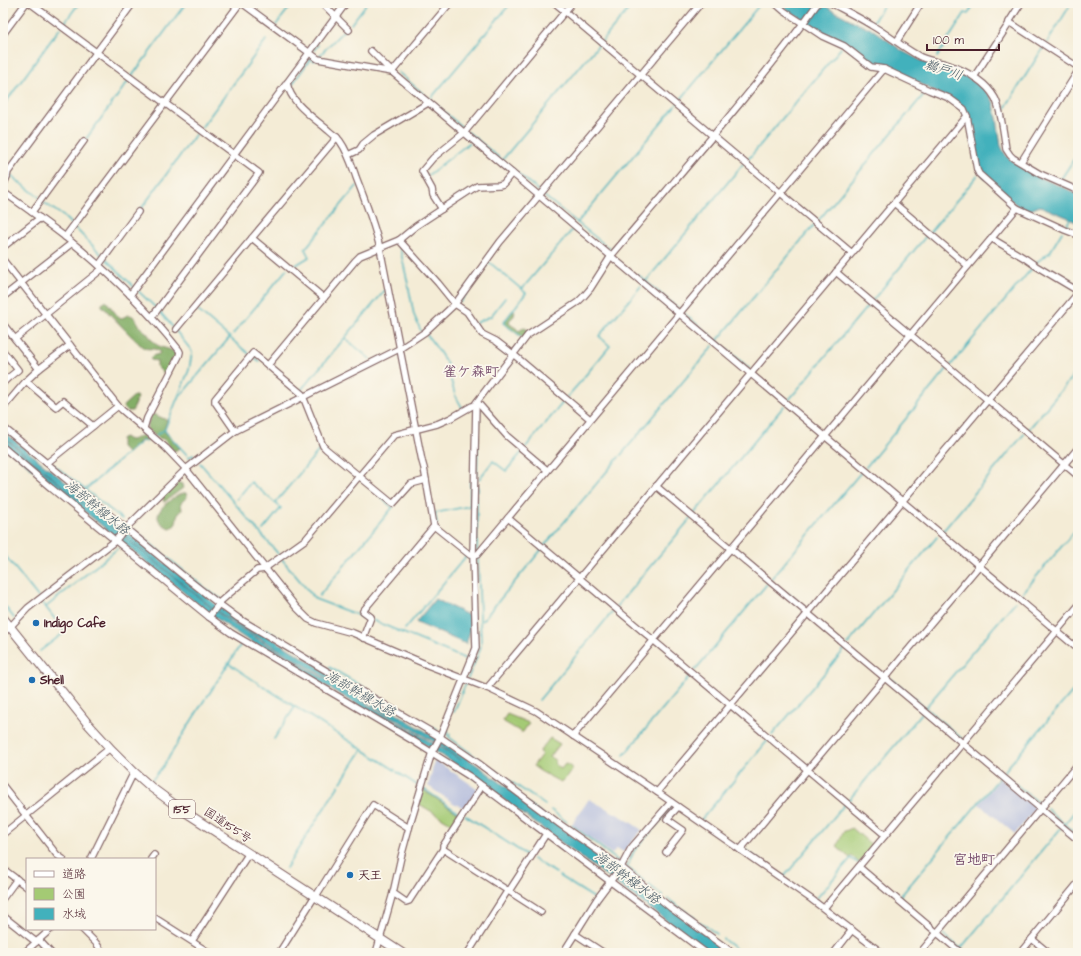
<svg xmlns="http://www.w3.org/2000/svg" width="1081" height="956" viewBox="0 0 1081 956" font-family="'Architects Daughter','Klee One',sans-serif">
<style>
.industrial{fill:#bcc3de}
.green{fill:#a4ca74;stroke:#777450}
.forest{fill:#83ae66;stroke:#666648}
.water{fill:#42b1bc;stroke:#466874;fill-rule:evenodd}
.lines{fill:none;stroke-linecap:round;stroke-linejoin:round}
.stream{stroke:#42b1bc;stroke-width:1.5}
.minor-casing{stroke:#866767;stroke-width:8}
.highway-casing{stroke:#866767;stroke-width:10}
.minor{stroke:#fff;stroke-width:5.5}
.highway{stroke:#fff;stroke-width:8}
.poi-dot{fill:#1f6fb2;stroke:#fbf7ec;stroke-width:1.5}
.labels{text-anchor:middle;stroke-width:3.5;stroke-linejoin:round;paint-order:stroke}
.shield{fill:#fbf7ec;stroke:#7f6065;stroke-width:1}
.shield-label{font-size:11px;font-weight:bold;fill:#4a1f2b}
.poi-label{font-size:12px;font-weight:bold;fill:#4a1f2b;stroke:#fbf7ec;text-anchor:start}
.street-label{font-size:12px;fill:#4a1f2b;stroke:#fbf7ec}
.water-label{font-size:13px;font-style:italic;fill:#475965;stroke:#fbf7ec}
.quarter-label{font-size:14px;font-weight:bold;fill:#774d6d;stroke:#fbf7ec}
</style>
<rect width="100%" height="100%" fill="#fbf7ec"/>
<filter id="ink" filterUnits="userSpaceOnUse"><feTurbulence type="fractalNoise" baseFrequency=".025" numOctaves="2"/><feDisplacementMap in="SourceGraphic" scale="8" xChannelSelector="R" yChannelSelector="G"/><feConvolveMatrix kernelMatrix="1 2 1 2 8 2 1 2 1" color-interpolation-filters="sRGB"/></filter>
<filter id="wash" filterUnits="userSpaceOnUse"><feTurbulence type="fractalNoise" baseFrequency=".012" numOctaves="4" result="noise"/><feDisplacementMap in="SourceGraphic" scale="16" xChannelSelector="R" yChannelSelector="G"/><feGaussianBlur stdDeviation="0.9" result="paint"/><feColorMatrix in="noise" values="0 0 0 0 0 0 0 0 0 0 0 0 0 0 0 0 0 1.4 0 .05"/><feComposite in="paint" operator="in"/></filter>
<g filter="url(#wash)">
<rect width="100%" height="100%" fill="#f4ecd6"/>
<g class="industrial">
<polygon points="435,760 478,789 465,808 455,804 428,786"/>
<polygon points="1000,779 1036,808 1015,834 979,804"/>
<polygon points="589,799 624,818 642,830 623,852 617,848 612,854 572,824"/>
</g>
<g class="green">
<polygon points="507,714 529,723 523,732 521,732 504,722 503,720"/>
<path d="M550 738 560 744 550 757 556 761 554 763 561 769 565 764C569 765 571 766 572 770L565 779 560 782 540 771 533 766 542 754 539 752Z"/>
<polygon points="423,790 461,815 454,825 419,804"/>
<polygon points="852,828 873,846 859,863 852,856 850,858 837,847 843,832"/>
</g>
<g class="forest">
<path d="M106 301 120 319C123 318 125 316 128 315 135 314 138 324 141 328 142 329 145 331 146 332 150 336 152 342 157 345 162 348 168 348 175 352L176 357 169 372 163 373 157 367V361L151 360 150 358 152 356 159 354 160 352C155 347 149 350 144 348 139 345 137 340 131 336L102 306V304Z"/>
<path d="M514 310 515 311 514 316 509 321 511 325 516 328 519 331C521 329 524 327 527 329L528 331 523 338 503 323Z"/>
<polygon points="134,396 136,396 137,397 135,403 134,408 132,411 127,411 123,407 123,406"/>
<path d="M153 414 167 420 164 431 180 448 175 451C167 448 168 438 158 438L147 429V427L151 415Z"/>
<path d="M142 435 148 439 145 440H140L136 446 127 453 121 447V439L122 438 125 437C131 443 136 438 142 435Z"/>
<polygon points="177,482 182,484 183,488 164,502 163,500 163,495"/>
<path d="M183 493H186L187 497 181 503 182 510 177 516C177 522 176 527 169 528 165 526 158 522 158 517 158 507 175 496 183 493Z"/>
</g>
<g class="water">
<polygon points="779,3 821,3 832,10 867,28 869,27 904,52 922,61 944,66 960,72 983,88 991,97 993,101 997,118 1001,146 1004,152 1008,158 1041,178 1067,189 1078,195 1078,224 1076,222 1069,219 1069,218 1040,206 1028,211 1020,208 982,175 978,168 970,116 966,109 925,86 884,66 873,64 845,44 823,35 801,18 785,9"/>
<path d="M3 431 215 604 438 739 477 765 730 953H710L461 768 432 749 243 637 210 614 3 445V437L114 529 3 436ZM125 537 214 609 234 623 436 743 461 760 233 624 213 609Z"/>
<path d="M435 599 470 616C471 626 470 634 466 644L417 623 416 622Z"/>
</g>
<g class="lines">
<g class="stream">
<polyline points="873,22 885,3"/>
<polyline points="351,24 367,3"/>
<polyline points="63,25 79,3"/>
<polyline points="276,25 293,3"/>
<polyline points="602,41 634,3"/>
<polyline points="1047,43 1069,7"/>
<polyline points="314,50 318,45"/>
<polyline points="319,56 344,30"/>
<polyline points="937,57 965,13 968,14 975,3"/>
<polyline points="398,72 463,128"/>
<polyline points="132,76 186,3"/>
<polyline points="291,86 311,58 314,61 315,60"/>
<polyline points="432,97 511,3"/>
<polyline points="677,104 761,3"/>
<polyline points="3,106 60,28"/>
<polyline points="1002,113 1043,48"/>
<polyline points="201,128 266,40"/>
<polyline points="468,132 539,191"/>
<polyline points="86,139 129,80"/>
<polyline points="503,159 600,43"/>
<polyline points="746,162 841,48"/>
<polyline points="3,170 6,173"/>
<polyline points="11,176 39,197"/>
<polyline points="427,176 469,143"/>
<polyline points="1061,179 1078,153"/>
<polyline points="543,195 610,249"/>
<polyline points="42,201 63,216 72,225"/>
<polyline points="141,209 198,131"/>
<polyline points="818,221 926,92"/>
<polyline points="577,223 675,106"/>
<polyline points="75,228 103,256"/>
<polyline points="1065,228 1070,219"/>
<polyline points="930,232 977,176"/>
<polyline points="399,244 408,284 414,315 421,331"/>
<polyline points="106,259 134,287"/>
<polyline points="1037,262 1050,252 1062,232"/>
<polyline points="291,268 309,257 305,249 357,186"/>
<polyline points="638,275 678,308"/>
<polyline points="646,281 743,164"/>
<polyline points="136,289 156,308"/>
<polyline points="522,289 573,229"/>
<polyline points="872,301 927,235"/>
<polyline points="460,302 489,262 526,293 503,323 522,337"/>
<polyline points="197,310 249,354"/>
<polyline points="159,311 167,320 191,350 192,353 189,370 165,429 165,431 189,457 193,455 195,459"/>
<polyline points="684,313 749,368"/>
<polyline points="476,323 491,316 505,298"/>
<polyline points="233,334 287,269"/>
<polyline points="426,334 436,347 446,362 455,395 463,409"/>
<polyline points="345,338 370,359"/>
<polyline points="717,341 815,224"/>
<polyline points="253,357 259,361"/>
<polyline points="951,365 1032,268"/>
<polyline points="584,377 610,346 599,336 641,286"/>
<polyline points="301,390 386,289"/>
<polyline points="567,397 583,379"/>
<polyline points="177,400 230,337"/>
<polyline points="788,401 870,303"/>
<polyline points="1028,430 1078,370"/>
<polyline points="155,436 165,429"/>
<polyline points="525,448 565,400"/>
<polyline points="621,455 713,346"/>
<polyline points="200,463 280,556"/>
<polyline points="53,464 122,519"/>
<polyline points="866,467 947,369"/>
<polyline points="477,474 479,408"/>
<polyline points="479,479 493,461 506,471 522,452"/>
<polyline points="478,485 478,491"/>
<polyline points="86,489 143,440 146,442 151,438"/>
<polyline points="380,497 392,507"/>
<polyline points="237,499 251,482 281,508 263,530"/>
<polyline points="275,503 321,448"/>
<polyline points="693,515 784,406"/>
<polyline points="437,524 435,513 470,506 470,481"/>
<polyline points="135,530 157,549 210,592 221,599"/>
<polyline points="943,531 1025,433"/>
<polyline points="544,546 619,457"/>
<polyline points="477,551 477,495"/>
<polyline points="3,553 38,597"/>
<polyline points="281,558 315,599 368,619"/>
<polyline points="771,579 862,471"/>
<polyline points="78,581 117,549"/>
<polyline points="787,592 807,609"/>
<polyline points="319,596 393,507"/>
<polyline points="1020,596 1078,527"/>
<polyline points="3,604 14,618"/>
<polyline points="46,607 77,582"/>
<polyline points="616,607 691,518"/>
<polyline points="372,620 468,660"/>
<polyline points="482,621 542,549"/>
<polyline points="405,629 467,555 465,554"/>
<polyline points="266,630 324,664"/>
<polyline points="848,644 937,537"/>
<polyline points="40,651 65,632 41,601"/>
<polyline points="228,663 261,685"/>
<polyline points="329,667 367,689"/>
<polyline points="695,670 767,584"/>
<polyline points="468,678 480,650 481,645 478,557"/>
<polyline points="890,678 962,739"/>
<polyline points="263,686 328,728"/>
<polyline points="371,692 419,721 437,730"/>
<polyline points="207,697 241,644"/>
<polyline points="539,700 614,610"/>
<polyline points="925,708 1015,602"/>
<polyline points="454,712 466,683"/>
<polyline points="330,729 395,770"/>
<polyline points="450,734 449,737 481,761 545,805"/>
<polyline points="447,735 448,730"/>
<polyline points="772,735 845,649"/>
<polyline points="274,739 295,707"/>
<polyline points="624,755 690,676"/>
<polyline points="397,772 417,785"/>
<polyline points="1002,774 1078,685"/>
<polyline points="1007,777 1040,804"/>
<polyline points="152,780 164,765 205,699"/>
<polyline points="341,782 362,750"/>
<polyline points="424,789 461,814"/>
<polyline points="848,801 922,713"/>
<polyline points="1047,809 1078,836"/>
<polyline points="551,810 567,822"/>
<polyline points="465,815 528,856"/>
<polyline points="701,820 768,740"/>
<polyline points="572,825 618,861"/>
<polyline points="1064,825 1078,807"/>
<polyline points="744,849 770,867"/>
<polyline points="533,859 556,873"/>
<polyline points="286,868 339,785"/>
<polyline points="559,876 594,898"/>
<polyline points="783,876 784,877 845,804"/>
<polyline points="644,881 627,867 634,851 674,805"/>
<polyline points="648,884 663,896"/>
<polyline points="899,898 1000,777"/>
<polyline points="668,899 695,918"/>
<polyline points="816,899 851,858 859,864"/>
<polyline points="596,906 599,901 612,888"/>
<polyline points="700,922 717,934"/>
<polyline points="943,934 966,953"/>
<polyline points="723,939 741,953"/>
<polyline points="961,948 1061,828"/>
<polyline points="29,953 39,945"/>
</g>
</g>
</g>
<g filter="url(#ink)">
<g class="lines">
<g class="minor-casing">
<g id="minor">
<polyline points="30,3 259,173 152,317"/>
<polyline points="242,3 318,59 392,72"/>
<polyline points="322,3 349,30"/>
<polyline points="555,3 852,253"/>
<polyline points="775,3 784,11 807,26 822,36 844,46 871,67 884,69"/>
<path d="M831 3C844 10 858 17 871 25 887 34 901 46 917 55 926 61 938 61 949 65 966 71 986 82 995 98 1001 109 1004 136 1006 149L1010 155 1013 158 1040 174 1072 188 1078 191"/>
<polyline points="1021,3 1009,22 1078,67"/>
<polyline points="3,34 26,3"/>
<polyline points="897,41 921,3"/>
<polyline points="371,51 392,72 1078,649"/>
<polyline points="392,72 450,3"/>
<polyline points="974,77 1010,22"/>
<path d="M287 83C291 104 313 117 329 131 332 134 337 137 340 141 348 152 352 165 356 177 365 200 374 224 380 248L422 461 424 468 434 526 470 555H477L884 69 929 90 949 98 964 109 967 116 977 170 979 174 1017 208 1065 230 1078 235"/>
<polyline points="348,155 359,150 363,144 374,135 428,103"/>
<polyline points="1021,162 1078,71"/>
<polyline points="3,186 7,177 8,172 133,3"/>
<path d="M3 192C24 206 44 221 64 236 107 270 146 308 179 350L180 352 179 356 147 418 144 428"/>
<polyline points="894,203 968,266"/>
<polyline points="442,209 433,195 432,189 422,171 433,158 464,133 572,3"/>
<polyline points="32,212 84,141"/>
<polyline points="65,237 240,3"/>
<polyline points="991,238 1026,259 1036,266 1078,291"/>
<polyline points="399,240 438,283 455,304 467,312 482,334 496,341 513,354 590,419"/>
<polyline points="3,247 40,218"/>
<polyline points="3,260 118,406 122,410 166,448 186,469 296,607 308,619 316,623 353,633 430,666 487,688 536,711 657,792 811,899 882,953"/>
<polyline points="99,265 138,212"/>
<polyline points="836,272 1078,476"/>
<polyline points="130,295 346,3"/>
<polyline points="3,297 72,243"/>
<polyline points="324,298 252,238 337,137"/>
<polyline points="3,324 39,369"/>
<polyline points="176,329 252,238"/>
<polyline points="15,339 102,269"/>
<polyline points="3,351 18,370 8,378 3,383"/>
<polyline points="268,365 355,261 360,256 399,240 416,226 477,186 499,185 503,184 512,173"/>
<polyline points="26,381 56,407 63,401 93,426"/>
<polyline points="477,402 507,436 547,470"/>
<polyline points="3,408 26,381 39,369 70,345"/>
<polyline points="3,427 181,574 219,604 238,618 325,670 440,737 478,763 561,825 621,867 671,908 733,953"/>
<polyline points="235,431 215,402 215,399 253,353 302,394 323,446 326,449 393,504 411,484 426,480"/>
<polyline points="3,447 51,488 209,617 231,633 415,742 469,776 706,953"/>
<polyline points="47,463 118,406"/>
<polyline points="656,486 1078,840"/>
<polyline points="508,518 885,835"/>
<polyline points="209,617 221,601 229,594 257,570 266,569 268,566 306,539 394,435 437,424 451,418 472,406 475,405"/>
<polyline points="3,633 10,627 28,608 115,541 126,528 186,469 235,431 401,348 425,332 455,304 500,242 701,3"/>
<polyline points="363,638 371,617 363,611 434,526"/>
<polyline points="487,688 967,116"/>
<polyline points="573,736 1017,208"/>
<polyline points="3,786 57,855 63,859"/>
<polyline points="657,792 1078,293"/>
<polyline points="3,834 110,748"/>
<polyline points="443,849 541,912"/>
<polyline points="740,850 1078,448"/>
<polyline points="666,852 683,830 667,819 678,807"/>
<polyline points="91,859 134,772"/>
<polyline points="151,859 154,855"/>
<polyline points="859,867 961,953"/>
<polyline points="3,869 27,887"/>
<polyline points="509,891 546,834"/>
<polyline points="393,893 406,902 409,901 443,849 443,846 482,786"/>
<polyline points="316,896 373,805 409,828"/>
<polyline points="3,898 17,879"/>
<polyline points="824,908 1078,606"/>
<polyline points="3,916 36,942"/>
<polyline points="155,918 210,953"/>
<polyline points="82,929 96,943 103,953"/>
<polyline points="1032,939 1049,953"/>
<polyline points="39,940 51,953"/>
<polyline points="192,941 249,853"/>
<polyline points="24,953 51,929"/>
<polyline points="279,953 315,896"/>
<path d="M376 953 393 893 401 857 409 828 432 752 440 737 476 648 473 556 476 403 528 335 578 302 584 296 590 289 611 256C681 173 754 91 818 3"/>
<polyline points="468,953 508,890"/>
<polyline points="563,953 575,934"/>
<polyline points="604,953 575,934 597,899 621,867 631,848 671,802"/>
<polyline points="721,953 725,947"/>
<polyline points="834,953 852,930"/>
<polyline points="920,953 1078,764"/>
<polyline points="1020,953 1078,883"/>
</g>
</g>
<g class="highway-casing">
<polyline id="highway" points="3,618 88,724 110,748 134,772 152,788 182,810 402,953"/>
</g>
<use href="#minor" class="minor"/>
<use href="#highway" class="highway"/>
</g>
</g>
<g class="poi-dot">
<circle cx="36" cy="623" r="4"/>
<circle cx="32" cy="680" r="4"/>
<circle cx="350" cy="875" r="4"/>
</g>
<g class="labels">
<rect class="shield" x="169" y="800" width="26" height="18" rx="3"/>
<g class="shield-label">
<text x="182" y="813">155</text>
</g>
<g class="poi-label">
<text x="44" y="627">Indigo Cafe</text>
<text x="40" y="684">Shell</text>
<text x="358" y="879">天王</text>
</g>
<g class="street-label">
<text transform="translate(228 825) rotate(33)" y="4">国道155号</text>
</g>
<g class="water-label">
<text transform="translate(944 69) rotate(19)" y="5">鵜戸川</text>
<text transform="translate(98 507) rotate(39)" y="5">海部幹線水路</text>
<text transform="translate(361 693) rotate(30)" y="5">海部幹線水路</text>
<text transform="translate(628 877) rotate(37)" y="5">海部幹線水路</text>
</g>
<g class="quarter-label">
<text x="471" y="376">雀ケ森町</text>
<text x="974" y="864">宮地町</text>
</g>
</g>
<rect width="1081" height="956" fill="none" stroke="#fbf7ec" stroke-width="16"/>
<rect x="26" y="858" width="130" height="72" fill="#fbf7ec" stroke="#b4a19f"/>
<rect x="34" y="871" width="20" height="6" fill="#ffffff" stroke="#b4a19f"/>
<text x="62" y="878" font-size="12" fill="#4a1f2b">道路</text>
<rect x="34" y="888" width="20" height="12" fill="#a4ca74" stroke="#b4a19f"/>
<text x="62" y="898" font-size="12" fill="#4a1f2b">公園</text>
<rect x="34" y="908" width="20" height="12" fill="#42b1bc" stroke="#b4a19f"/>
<text x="62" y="918" font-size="12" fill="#4a1f2b">水域</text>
<path d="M927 44v6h72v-6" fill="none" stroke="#4a1f2b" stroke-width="2"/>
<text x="933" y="44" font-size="12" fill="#4a1f2b" stroke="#fbf7ec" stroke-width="3" paint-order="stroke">100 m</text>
</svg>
